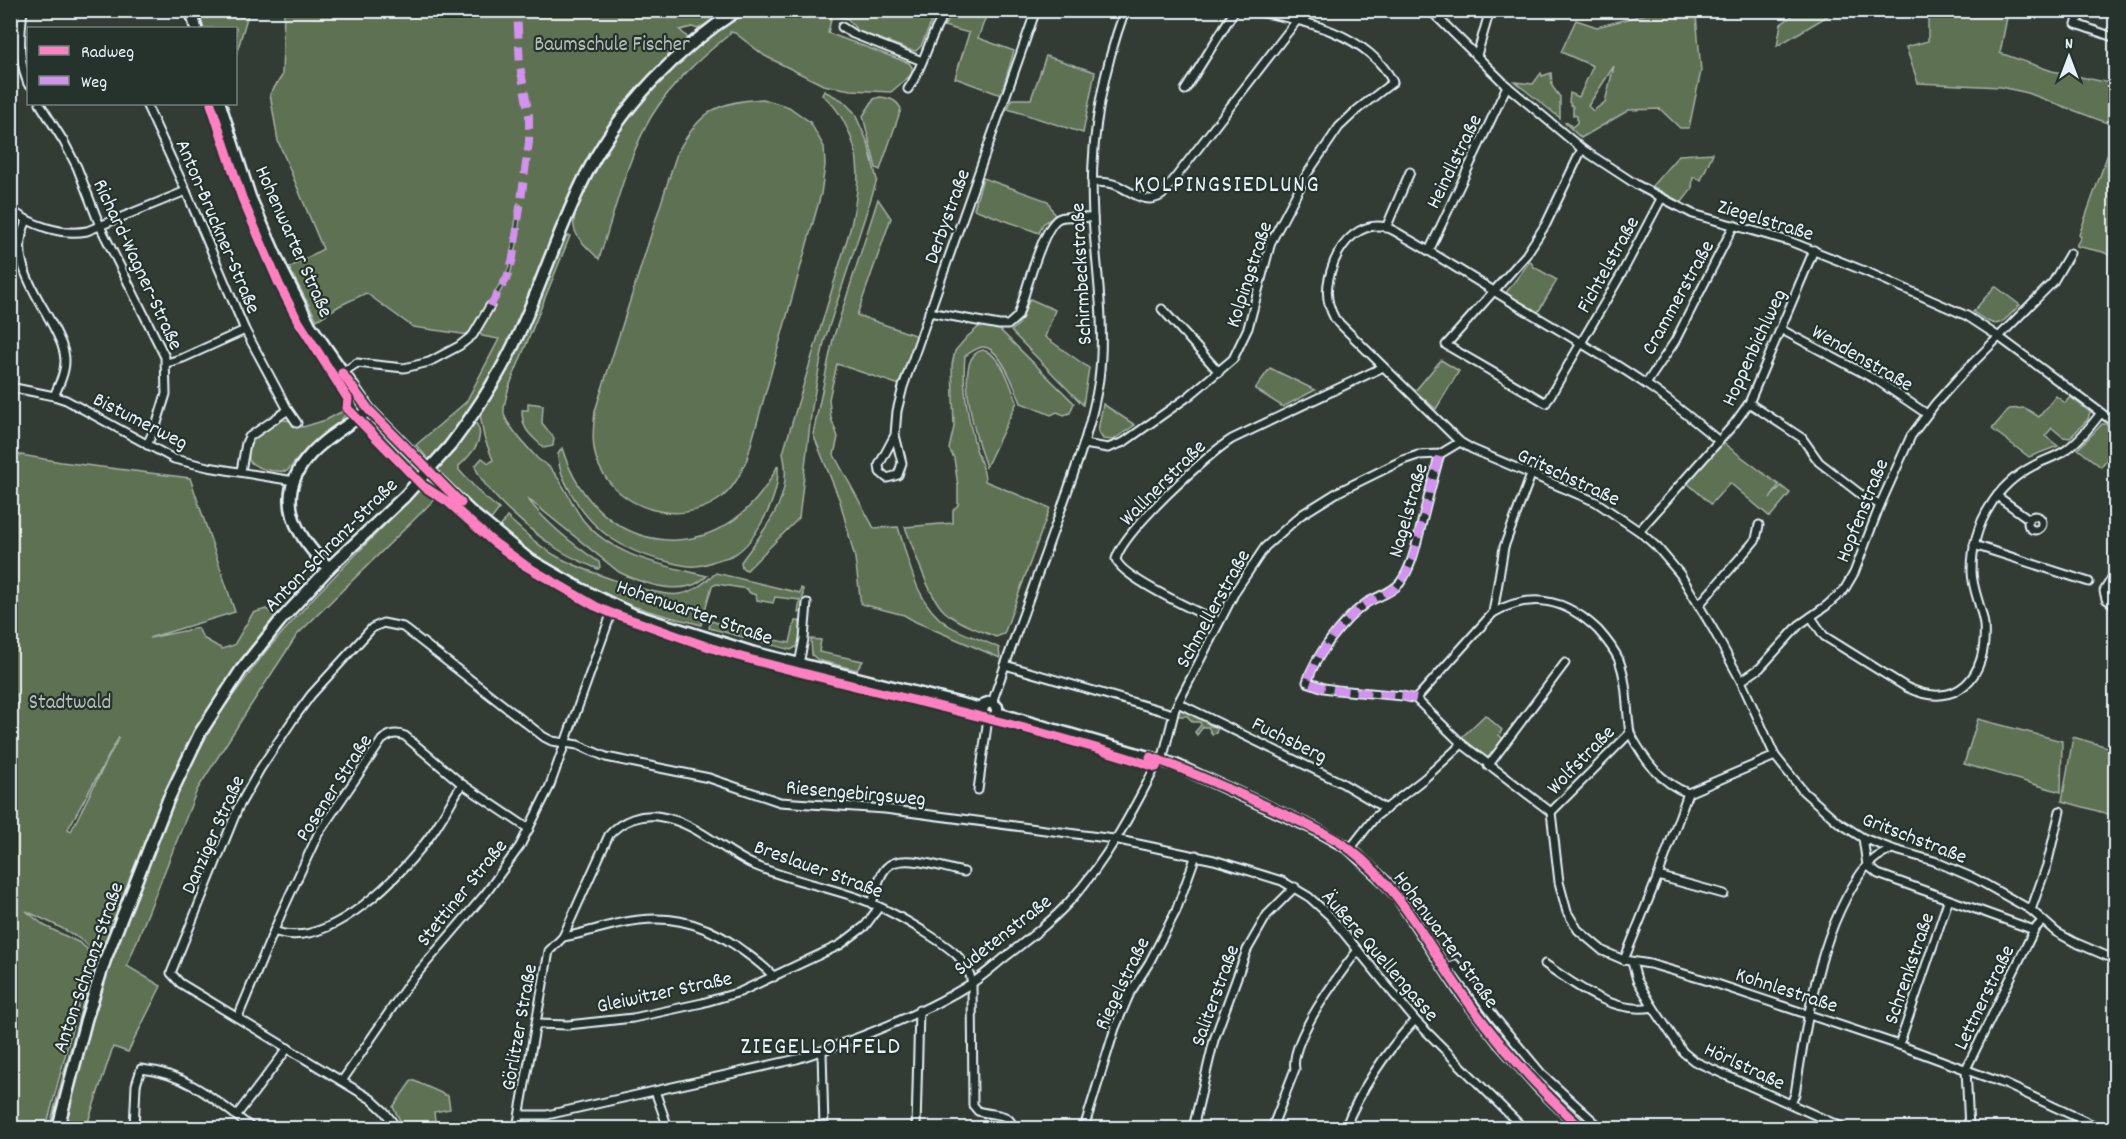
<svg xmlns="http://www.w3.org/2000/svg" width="2126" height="1139" viewBox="0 0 2126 1139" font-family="Dekko,sans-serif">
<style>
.green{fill:#5f7153;stroke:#a4b1a6;stroke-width:1.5;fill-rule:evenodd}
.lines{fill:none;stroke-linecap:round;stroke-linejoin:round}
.street-casing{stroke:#e8f1f8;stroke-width:11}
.secondary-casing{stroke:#e8f1f8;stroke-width:15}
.street{stroke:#26332d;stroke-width:7}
.secondary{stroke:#26332d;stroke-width:10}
.secondary-bridge-casing{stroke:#e8f1f8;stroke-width:15;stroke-linecap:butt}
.secondary-bridge{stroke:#26332d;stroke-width:10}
.quiet{stroke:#d193ec;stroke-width:8;stroke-dasharray:15 8;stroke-linecap:butt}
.cycleway-casing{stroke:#26332d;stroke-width:13}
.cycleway{stroke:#ff80c0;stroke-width:9}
.labels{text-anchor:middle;stroke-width:4.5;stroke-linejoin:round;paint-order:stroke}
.park-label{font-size:21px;fill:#b1beb6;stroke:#26332d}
.street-label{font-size:21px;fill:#e8f1f8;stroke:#26332d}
.quarter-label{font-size:24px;letter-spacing:1.5px;fill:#e8f1f8;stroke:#26332d}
</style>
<rect width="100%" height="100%" fill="#333c34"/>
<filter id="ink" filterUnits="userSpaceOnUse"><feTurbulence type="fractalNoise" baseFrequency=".0167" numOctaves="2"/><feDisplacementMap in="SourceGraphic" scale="12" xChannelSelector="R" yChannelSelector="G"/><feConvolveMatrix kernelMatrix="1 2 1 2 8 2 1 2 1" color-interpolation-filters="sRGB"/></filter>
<g filter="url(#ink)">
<g class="green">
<path d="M748 10 943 11 932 21 921 46 916 51 910 50 858 31 848 19 832 15 828 33 909 63 912 67V74L891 92 851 90 823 85 765 56 735 33 730 32V34C700 58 671 84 651 117 627 158 614 214 599 259 591 251 576 239 574 227 572 214 582 199 587 188 621 116 679 51 748 10Z"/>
<polygon points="199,11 249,11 236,55 236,28 204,28"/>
<path d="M284 11H728L698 29 692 27 680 30 688 38 664 64 606 134 500 361C481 397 456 429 429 460L416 445 466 402 499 339 482 336 479 332 511 272 518 240 521 205 518 203 509 267 476 326 469 335 413 327 366 293 339 306 317 320 289 268 323 249 278 141 270 94 282 76Z"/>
<polygon points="955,11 988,11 978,38 1014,51 1001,95 955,78 969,33 944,26"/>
<path d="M1658 11H1700L1696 15 1701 71 1689 128H1680L1660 109 1629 110 1581 138 1565 123 1567 122 1572 127 1577 123V116L1573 115V107L1569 102 1570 93 1579 97 1593 66 1561 52 1576 20 1597 27ZM1614 66 1605 102 1593 111 1588 106Z"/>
<polygon points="1799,11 1836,11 1777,46 1781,24"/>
<polygon points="1928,11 2034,11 2033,17 2008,12 2000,53 2052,71 2115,84 2115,126 2028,93 2001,87 1918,83 1906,47 1928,41"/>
<polygon points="1046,56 1095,72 1083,133 1008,109 1012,99 1031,99"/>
<polygon points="1541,73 1542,76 1551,73 1552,86 1560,97 1560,118 1515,82 1533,84"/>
<path d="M824 91 842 100 854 112 868 143 877 180 824 342 812 407 799 518 747 570 742 568 741 562C765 528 794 499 783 453L851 226C859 187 864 157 843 120 838 111 831 101 822 95Z"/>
<path d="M880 97C890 98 897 100 901 109L880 170 876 168 863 116 874 99Z"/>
<path d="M763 99 789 107 810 122 824 147 825 165 821 194 747 459C740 475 733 490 718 500 678 527 619 509 599 466 591 448 593 430 595 411L677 153C700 111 716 102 763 99Z"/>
<polygon points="2115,134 2115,258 2103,252 2076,246 2081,237 2079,235"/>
<polygon points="1713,153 1701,180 1693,177 1692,189 1682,202 1678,201 1652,186 1679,155"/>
<polygon points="983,178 1048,201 1055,216 1043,224 1039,233 974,209"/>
<path d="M878 199 891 218 857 315 917 336 900 385 837 364 829 399 831 418 838 437 834 455 874 528 898 527C909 561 916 605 948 625 963 635 983 639 999 648L1000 658 916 622 904 615 861 604 855 558 840 501 813 434 833 339Z"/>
<path d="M564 236H570L509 387C507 395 503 405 504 414 506 425 529 449 537 458 541 462 547 464 551 469 564 483 571 504 583 520 613 557 663 565 707 576 702 580 696 585 690 586 669 592 638 582 619 572L527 498C546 523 572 544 599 562L600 567 598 569C584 563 569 557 556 548 532 532 484 493 475 466L482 458 489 463 493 460 484 437 480 414 510 365 531 321Z"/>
<polygon points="1530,261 1534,267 1557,280 1537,314 1505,294"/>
<path d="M1995 286 2020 305C1997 327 2000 330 1973 312Z"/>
<polygon points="1030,299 1055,310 1045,337 1089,368 1083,405 1011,331 1018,325"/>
<path d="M981 325 999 329 1074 403 1070 413 1064 415 1057 412 1051 415 1021 403C1016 390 1000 345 982 347 976 348 970 353 965 356 962 384 968 418 975 445 978 458 985 468 985 481L1050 508 1004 634 996 637C979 630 960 624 945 612 929 598 914 549 905 527L953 523V510L958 505V486L954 458 949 449 954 427 952 365 955 351 967 337Z"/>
<path d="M983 350C1003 356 1010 385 1017 402L986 467C978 445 950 356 983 350Z"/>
<polygon points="1441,360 1459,371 1436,409 1415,391"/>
<polygon points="1270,368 1315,390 1283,407 1255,389"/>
<polygon points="2056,396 2065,403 2070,397 2090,412 2088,419 2070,438 2063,437 2052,428 2045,436 2058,446 2029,457 1992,429 2009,409 2025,408 2039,417"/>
<path d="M528 403 543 405 542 423 554 438 553 446 544 448C530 434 522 431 522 410H528Z"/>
<polygon points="1103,404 1135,425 1113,440 1103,439 1098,431"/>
<path d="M343 411 346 414 340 421 308 447 287 471C274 472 259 470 249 461 249 458 248 454 249 451 251 438 272 421 285 420 291 420 297 425 303 427L326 420Z"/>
<path d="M475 422C488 437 470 456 459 466V470L482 495 499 509 490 521 444 479 438 469Z"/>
<polygon points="2102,424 2107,424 2115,431 2115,448 2101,467 2078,449"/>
<path d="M368 427C389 437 402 456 418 472 428 480 438 489 447 497L427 487Z"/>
<polygon points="1722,442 1779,485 1770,498 1781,486 1790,493 1770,517 1730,483 1711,504 1686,482"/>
<path d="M562 448C597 561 726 574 778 465 779 485 772 506 762 522 756 533 747 547 735 554 730 557 724 558 718 560 711 562 703 566 696 566 687 567 677 564 669 562 625 552 593 533 571 493 564 480 558 468 558 454Z"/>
<path d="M10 453 61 462 190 478 235 612 149 638 198 628 203 638 222 649 234 645 253 613 266 609 276 616 238 667 195 734 155 818 99 959 73 1046 51 1128H49L89 980C91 972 96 961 93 953 87 937 40 918 26 911L45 926 80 943 87 949 89 957 88 969 46 1128H11ZM119 737 71 831 68 829Z"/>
<polygon points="421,488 436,498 297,635 249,708 197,790 127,966 161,986 128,1052 113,1047 86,1128 64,1128 84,1047 111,958 176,795 193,761 220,713 266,651 317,594"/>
<path d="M507 517C523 531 539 547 558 557 581 569 656 598 680 594 694 592 705 582 716 573L800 593 801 588 803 589V611L798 613 800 600 775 597 773 603 757 600 756 595 750 593 747 589 717 584 712 586 701 625C675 618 647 612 622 602 577 584 536 558 499 529Z"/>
<polygon points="711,621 748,632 748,635 790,643 795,621 799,621 801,626 799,645 791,650 709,628"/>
<polygon points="811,639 821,640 819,652 863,661 857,670 818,660 812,655"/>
<polygon points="1179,709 1184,709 1190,713 1191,711 1198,714 1201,720 1205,719 1210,726 1218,727 1216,733 1212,734 1208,727 1203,727 1197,735 1195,732 1201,725 1200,722 1193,722 1187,716 1176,716"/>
<polygon points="1485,715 1502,730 1499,735 1506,742 1495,757 1482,757 1461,738"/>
<polygon points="1978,719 2062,741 2061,792 1964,764"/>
<polygon points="2073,737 2115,749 2115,816 2062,801"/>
<polygon points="412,1080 448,1096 450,1109 434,1112 436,1128 404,1128 393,1107"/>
<polygon points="777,1121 778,1128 724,1128 724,1126"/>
</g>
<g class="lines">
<g class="street-casing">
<g id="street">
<path d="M23 10C20 37 18 59 28 84"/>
<polyline points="1430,10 1507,86 1582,149 1637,185 1693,214 1789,241 1867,272 1967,316 1999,337 2116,424"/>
<polyline points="2082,10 2076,24 2116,38"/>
<polyline points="842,27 853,34 922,61"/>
<polyline points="1477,55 1490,10"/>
<path d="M908 89C925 65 929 34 947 10"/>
<polyline points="1185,90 1235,10"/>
<polyline points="40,104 64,142 77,167 100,226 165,357 166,394 157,423 147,445"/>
<polyline points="146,104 186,191 245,330 288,410 249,437 246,443 241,471"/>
<polyline points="1582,149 1546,224 1526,255 1446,345 1546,403 1622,273 1661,199"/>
<path d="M1092 182C1100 182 1109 182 1116 185 1132 191 1145 206 1162 195L1298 19"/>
<path d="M10 209C31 225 61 236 87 231L186 191"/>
<path d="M27 220C7 261 38 295 55 330 60 340 65 350 65 361 65 373 59 385 54 396"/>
<polyline points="1386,228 1410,172"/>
<polyline points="1429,251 1507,86"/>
<polyline points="1162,309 1219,372"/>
<path d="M929 312 999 325H1008L1018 316C1024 298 1043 223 1060 218 1069 215 1083 218 1093 218"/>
<polyline points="1782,330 1878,381 1927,414"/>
<polyline points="167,363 183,358 245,330"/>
<polyline points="342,373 357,363 404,368 429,362 459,346 473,335 490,306"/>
<polyline points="1646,384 1675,341 1734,225"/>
<polyline points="10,387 54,396 66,400 174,459 208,467 294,481"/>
<polyline points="1749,403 1802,438 1819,462 1859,493 1880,505"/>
<polyline points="288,410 297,423"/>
<polyline points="895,435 902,463 898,475 887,478 880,472 879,465 895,435 897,411 903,387 1036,10"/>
<path d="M1719 441C1696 422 1672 402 1647 385 1595 349 1538 319 1484 285 1459 270 1435 254 1410 240 1403 236 1394 230 1386 227 1361 221 1342 242 1334 262 1326 283 1324 299 1335 319L1460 442 1472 449 1596 502 1639 531 1657 547 1680 574 1713 629 1741 681 1775 756 1804 792 1838 822 1863 838 1892 849 1934 861 1976 879 2031 910 2056 932 2074 942 2116 960"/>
<path d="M1084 444 1108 448 1124 442 1189 396 1233 359 1248 328 1271 242 1307 174 1339 127 1358 109 1393 82C1366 31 1300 20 1249 10"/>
<polyline points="1997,496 2029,519"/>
<circle cx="2035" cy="523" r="7"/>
<polyline points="1639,531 1734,424 1749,403 1814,250"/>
<polyline points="1974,545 2089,582"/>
<polyline points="2116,571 2104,591 2106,599 2116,606"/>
<polyline points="1699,605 1751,545 1756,539 1759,525"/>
<path d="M1811 617 1824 636 1906 687C1957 712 1988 676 1984 625 1982 607 1972 590 1972 571 1972 548 1977 526 1990 506 2000 489 2016 475 2033 466 2044 460 2056 457 2066 450 2080 440 2091 426 2101 413"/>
<path d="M1219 622C1200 613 1120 577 1116 559 1123 532 1206 455 1232 439L1383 367"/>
<polyline points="799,664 804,639 807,603"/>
<polyline points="1005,665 1173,714"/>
<polyline points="1741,681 1760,668 1799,625 1826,606 1844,590 1854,573 1880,505 1911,436 1935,404 1961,375 2053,282 2070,253"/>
<path d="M1416 699 1403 696 1337 690 1324 688 1307 682C1315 656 1343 620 1365 604 1375 597 1392 593 1400 583 1412 567 1416 545 1421 526 1427 502 1433 478 1440 454"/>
<path d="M992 703C1013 641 1036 580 1058 518 1074 472 1092 427 1099 379 1106 324 1096 270 1093 216 1089 145 1101 76 1125 10"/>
<polyline points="1178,703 1342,783 1386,809"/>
<polyline points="1462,744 1416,699 1493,613 1504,547 1531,475"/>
<polyline points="1162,761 1175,709 1236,590 1265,547 1301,515 1338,492 1403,460 1418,455 1440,454 1460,442"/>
<polyline points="1488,766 1565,663"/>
<polyline points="978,790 988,718"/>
<polyline points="1688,793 1775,756"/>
<polyline points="1551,812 1559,882 1567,912 1578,930 1603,951 1624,960 1650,964 1705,980 1899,1045 2005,1084 2100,1128"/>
<path d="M1350 849 1375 817 1425 778 1462 744 1551 812 1630 733C1626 709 1628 684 1619 660 1614 649 1606 639 1598 630 1566 599 1532 591 1493 613"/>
<polyline points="1892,849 1877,857 1867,865 1878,874 2034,930"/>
<polyline points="1658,876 1724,894"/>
<path d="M872 904C875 893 878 877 886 868 901 851 945 869 964 872"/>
<polyline points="2031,910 2047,865 2060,811"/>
<path d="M274 931C329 953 405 872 433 832 444 816 452 800 462 784"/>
<path d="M563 937C583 934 601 927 621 923 664 914 698 920 735 945 748 955 763 964 774 977"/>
<path d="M1624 960 1658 876 1688 793C1659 782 1644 759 1630 733"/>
<polyline points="1632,962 1637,980 1653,1007"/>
<path d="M1545 964C1575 985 1614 1015 1653 1007L1683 1052 1694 1061 1844 1128"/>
<polyline points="1446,970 1455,964 1496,1019 1541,1073 1601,1128"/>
<path d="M238 1017 281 914 318 834 382 740C390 734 396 732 405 736L462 784 529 829"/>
<polyline points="537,1024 568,1025 633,1018 702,1003 740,992 840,945 865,926 879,907"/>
<polyline points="1899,1045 1948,901"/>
<polyline points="822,1051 824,1128"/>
<polyline points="342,1081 409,983 486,893 520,846 549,788 614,606"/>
<polyline points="655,1091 668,1128"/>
<path d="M1791 1104 1795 1094C1807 1019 1819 927 1867 865L1863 838"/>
<path d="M520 1115H547L797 1059C852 1041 923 1014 972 983 983 976 994 966 1004 958 1027 940 1050 923 1069 902 1107 861 1134 809 1159 760"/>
<polyline points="236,1116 288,1048"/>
<path d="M134 1128 136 1085 141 1069C186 1073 218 1102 252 1128"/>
<polyline points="397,1128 384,1111 371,1099 180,983 171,973 238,808 260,769 292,721 311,695 372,628 383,623 403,627 544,737 552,741 578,745 606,757 709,778 780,802 885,809 1114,839 1214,860 1282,881 1309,897 1330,916 1415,1020 1523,1128"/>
<path d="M517 1128 549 951 563 937 609 835C622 820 642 813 662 817 697 823 723 851 754 865 784 878 815 884 846 894 877 903 905 919 931 936 950 948 968 960 972 983L973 1105 978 1111C991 1116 1010 1111 1013 1128"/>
<polyline points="916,1128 919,1010"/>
<polyline points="1084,1128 1115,1028 1130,993 1149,963 1176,911 1196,855"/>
<polyline points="1193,1128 1214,1040 1247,950 1267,915 1295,887"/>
<path d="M1272 1128 1295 1069C1289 1041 1340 973 1358 950"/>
<path d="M1345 1128C1361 1088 1386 1052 1415 1020"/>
<polyline points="1969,1128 1966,1069 2034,930 2042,921"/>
</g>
</g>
<g class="secondary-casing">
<g id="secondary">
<polyline points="191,10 196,28"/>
<polyline points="220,104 250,197 283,272 310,325 369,410 424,466"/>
<path d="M450 446C477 410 501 374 519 333 544 279 561 222 589 169 623 105 677 49 738 10"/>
<polyline points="433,475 471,512 527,558 581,589 634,615 751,652 982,709"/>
<path d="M329 568C294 535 273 496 310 455 326 437 350 424 369 410"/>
<polyline points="982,709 985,704 991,702 997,707 997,713"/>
<polyline points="982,709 983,715 988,718 994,717 997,713"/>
<polyline points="997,713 1176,765 1313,828 1350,849 1384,881 1398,897 1459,990 1499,1042 1540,1088 1581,1128"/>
<polyline points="58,1128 86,1020 105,960 168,800 200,733 241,670 280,621 329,568 405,496"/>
</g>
</g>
<use href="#street" class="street"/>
<use href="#secondary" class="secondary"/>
<g class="secondary-bridge-casing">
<polyline id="secondary-bridge" points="405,496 450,446"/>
</g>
<use href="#secondary-bridge" class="secondary-bridge"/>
<g class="quiet">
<polyline points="490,306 507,278 513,258 529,142 529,115 520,66 517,10"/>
<path d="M1416 699 1403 696 1337 690 1324 688 1307 682C1315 656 1343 620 1365 604 1375 597 1392 593 1400 583 1412 567 1416 545 1421 526 1427 502 1433 478 1440 454"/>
</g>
<g class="cycleway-casing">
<g id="cycleway">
<path d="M211 104 242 198 279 284 297 319 348 399 347 408 423 486 448 502 492 541 526 566 595 606 611 613C656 627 700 646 745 658 882 695 1021 722 1156 767L1159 760"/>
<polyline points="342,373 369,410 461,503"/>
<path d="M1150 757C1191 771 1231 790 1271 808 1298 821 1327 832 1351 850 1399 887 1425 941 1459 989 1494 1040 1536 1086 1581 1128"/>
</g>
</g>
<use href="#cycleway" class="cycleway"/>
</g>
</g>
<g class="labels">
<g class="park-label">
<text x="612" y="50">Baumschule Fischer</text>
<text x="70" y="708">Stadtwald</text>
</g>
<g class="street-label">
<text transform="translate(1453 161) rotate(-64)" y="7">Heindlstraße</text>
<text transform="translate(946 216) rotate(-70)" y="7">Derbystraße</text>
<text transform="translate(1766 219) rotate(17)" y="7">Ziegelstraße</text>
<text transform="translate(219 226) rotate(67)" y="7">Anton-Bruckner-Straße</text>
<text transform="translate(295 241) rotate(66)" y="7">Hohenwarter Straße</text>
<text transform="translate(139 264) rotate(65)" y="7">Richard-Wagner-Straße</text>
<text transform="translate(1607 264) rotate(-61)" y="7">Fichtelstraße</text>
<text transform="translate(1080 274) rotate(-93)" y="7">Schirmbeckstraße</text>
<text transform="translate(1248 274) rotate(-72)" y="7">Kolpingstraße</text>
<text transform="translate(1677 297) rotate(-61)" y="7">Crammerstraße</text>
<text transform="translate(1753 347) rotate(-65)" y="7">Hoppenbichlweg</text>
<text transform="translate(1863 357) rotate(30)" y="7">Wendenstraße</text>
<text transform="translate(141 420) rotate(27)" y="7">Bistumerweg</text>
<text transform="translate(1569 476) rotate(25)" y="7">Gritschstraße</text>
<text transform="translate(1162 482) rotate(-45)" y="7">Wallnerstraße</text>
<text transform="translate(1407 510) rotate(-74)" y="7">Nagelstraße</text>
<text transform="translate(1861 510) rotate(-68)" y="7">Hopfenstraße</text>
<text transform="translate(330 544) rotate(-45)" y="7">Anton-Schranz-Straße</text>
<text transform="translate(1212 608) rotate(-61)" y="7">Schmellerstraße</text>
<text transform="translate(695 611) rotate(19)" y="7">Hohenwarter Straße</text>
<text transform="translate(1290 739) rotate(26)" y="7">Fuchsberg</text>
<text transform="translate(1580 759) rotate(-46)" y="7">Wolfstraße</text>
<text transform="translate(333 787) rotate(-57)" y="7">Posener Straße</text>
<text transform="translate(856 792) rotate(5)" y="7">Riesengebirgsweg</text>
<text transform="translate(212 834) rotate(-66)" y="7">Danziger Straße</text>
<text transform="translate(1915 837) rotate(21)" y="7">Gritschstraße</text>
<text transform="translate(819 868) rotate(20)" y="7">Breslauer Straße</text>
<text transform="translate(461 892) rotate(-51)" y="7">Stettiner Straße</text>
<text transform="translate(1002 934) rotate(-38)" y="7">Sudetenstraße</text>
<text transform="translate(1447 939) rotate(54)" y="7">Hohenwarter Straße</text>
<text transform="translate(1381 955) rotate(49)" y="7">Äußere Quellengasse</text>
<text transform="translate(87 967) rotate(-71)" y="7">Anton-Schranz-Straße</text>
<text transform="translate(1908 968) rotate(-71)" y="7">Schrenkstraße</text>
<text transform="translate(1121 983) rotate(-64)" y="7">Riegelstraße</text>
<text transform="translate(1787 989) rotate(18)" y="7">Kohnlestraße</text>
<text transform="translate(664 991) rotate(-12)" y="7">Gleiwitzer Straße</text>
<text transform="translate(1214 995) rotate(-70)" y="7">Saliterstraße</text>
<text transform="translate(1983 997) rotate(-64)" y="7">Lettnerstraße</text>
<text transform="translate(518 1027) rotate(-80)" y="7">Görlitzer Straße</text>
<text transform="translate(1745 1065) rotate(25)" y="7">Hörlstraße</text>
</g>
<g class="quarter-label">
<text x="1227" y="191">KOLPINGSIEDLUNG</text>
<text x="821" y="1053">ZIEGELLOHFELD</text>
</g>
</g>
<rect width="2126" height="1139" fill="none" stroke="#26332d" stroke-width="36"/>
<rect x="18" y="18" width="2090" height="1103" fill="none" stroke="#e8f1f8" stroke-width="2" filter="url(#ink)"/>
<rect x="27" y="27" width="210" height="78" fill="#26332d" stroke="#747f7e" stroke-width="1.5"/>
<rect x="39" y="46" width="30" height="9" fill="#ff80c0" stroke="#747f7e" stroke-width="1.5"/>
<text x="81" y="57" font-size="18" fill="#e8f1f8">Radweg</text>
<rect x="39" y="76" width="30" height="9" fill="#d193ec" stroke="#747f7e" stroke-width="1.5"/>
<text x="81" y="87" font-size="18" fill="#e8f1f8">Weg</text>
<g transform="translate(2069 57)" stroke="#26332d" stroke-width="4.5" paint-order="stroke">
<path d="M0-4.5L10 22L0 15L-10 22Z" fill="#e8f1f8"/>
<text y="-9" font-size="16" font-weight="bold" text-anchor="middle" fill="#e8f1f8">N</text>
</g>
</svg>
